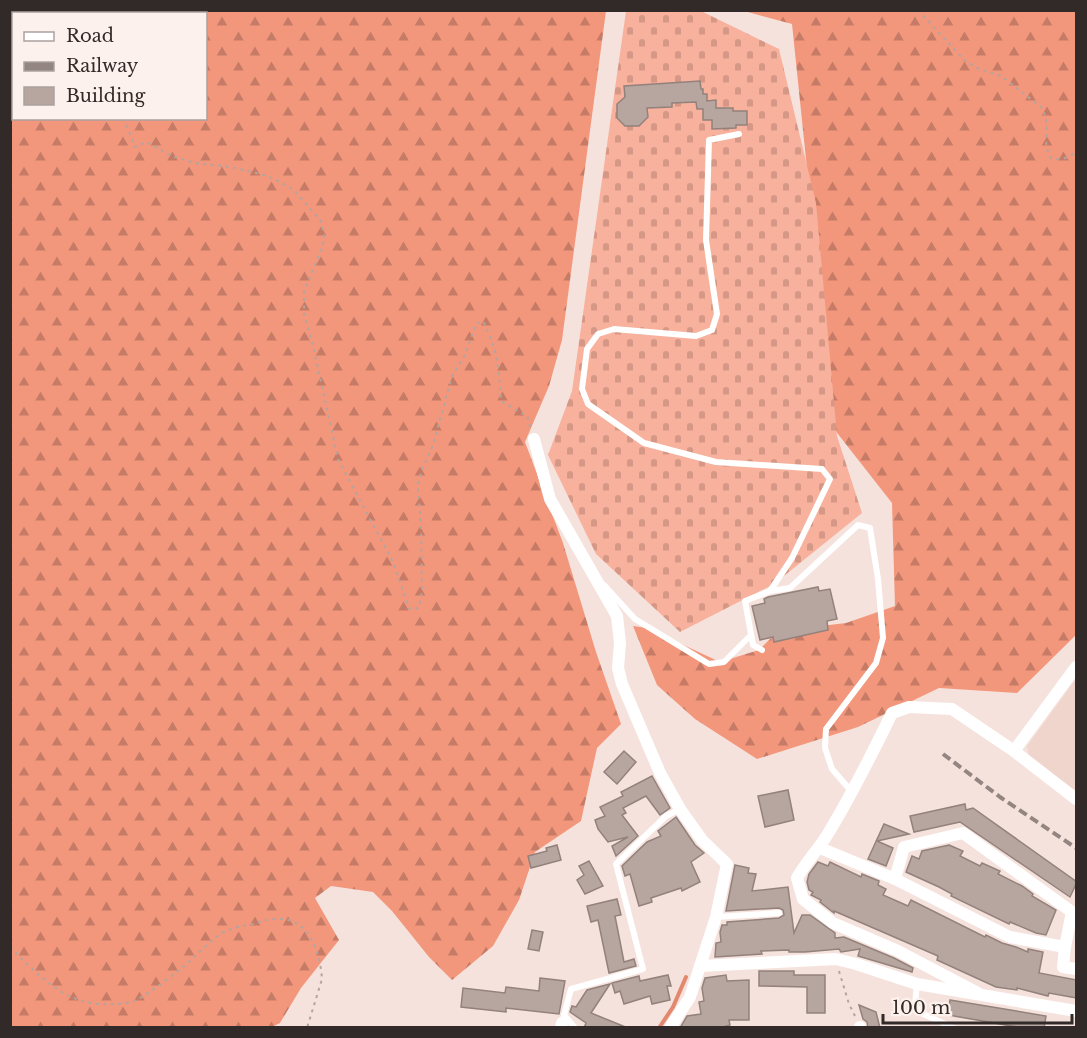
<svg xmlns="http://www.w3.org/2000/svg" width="1087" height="1038" viewBox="0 0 1087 1038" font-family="'Libre Baskerville',serif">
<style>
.built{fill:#f0d5cc}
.forest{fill:url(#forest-firs);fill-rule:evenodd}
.cemetery{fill:url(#cemetery-stones)}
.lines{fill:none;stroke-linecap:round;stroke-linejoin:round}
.stream{stroke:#e2886e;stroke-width:4}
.building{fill:#b7a59f;stroke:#93817b;stroke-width:1.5}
.path{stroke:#b4a4a0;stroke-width:2;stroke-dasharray:3 4.5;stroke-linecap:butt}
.service{stroke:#fff;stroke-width:6}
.minor{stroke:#fff;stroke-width:12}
.rail{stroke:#938581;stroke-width:4;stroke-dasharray:9 4.5;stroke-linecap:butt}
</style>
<defs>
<pattern id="forest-firs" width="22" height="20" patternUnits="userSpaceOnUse" patternTransform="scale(1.5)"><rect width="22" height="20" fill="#f3977c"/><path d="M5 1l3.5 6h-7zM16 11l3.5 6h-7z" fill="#c57b66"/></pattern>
<pattern id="cemetery-stones" width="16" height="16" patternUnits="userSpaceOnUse" patternTransform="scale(1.5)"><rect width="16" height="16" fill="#f8b19c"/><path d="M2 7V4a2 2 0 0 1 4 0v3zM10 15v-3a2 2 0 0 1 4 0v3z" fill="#d59886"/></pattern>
</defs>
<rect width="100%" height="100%" fill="#f6e2dc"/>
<polygon class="built" points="1076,679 1076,791 1029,757 1027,746"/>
<g class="forest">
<path d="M10 11H606L562 340 549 386 525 442 563 543 596 652 621 724 597 748 581 821 535 852 519 900 493 946 452 980 429 957 392 911 373 892 331 886 315 898 339 940 301 988 280 1023 272 1027H11ZM14 14H206V118H14Z"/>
<polygon points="744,11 1076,11 1076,635 1017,693 939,688 858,727 757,759 695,719 657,685 633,626 647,628 720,662 759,650 778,631 846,623 895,606 892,503 834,429 792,24"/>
</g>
<polygon class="cemetery" points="626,11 701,11 779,49 816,203 837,436 862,513 774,584 680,632 596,554 548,455 572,391"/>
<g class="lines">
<polyline class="stream" points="659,1028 673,1007 686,977"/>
</g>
<g class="building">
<polygon points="700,81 701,89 703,89 703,94 707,94 707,101 716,100 716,108 733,108 733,111 747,111 747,125 736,125 736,128 712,129 712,120 703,120 703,109 697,109 696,102 672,103 672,107 647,108 648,117 639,126 625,126 617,118 617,104 625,97 624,86"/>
<polygon points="818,587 819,591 830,589 837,619 827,621 828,630 774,642 773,637 760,640 752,606 765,603 764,599 768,597"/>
<polygon points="624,751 636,762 617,784 604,772"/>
<polygon points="652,776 670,808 660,815 646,796 623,808 626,813 622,815 638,836 616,856 612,846 628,837 608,842 598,829 595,820 605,816 600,807 623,796 621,792"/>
<polygon points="788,790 794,820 765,827 758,796"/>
<polygon points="965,804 966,810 973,808 1077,882 1070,897 960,822 914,832 910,816"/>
<polygon points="676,817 695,845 704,853 691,862 700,882 682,891 681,888 651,898 652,902 639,906 630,874 625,876 622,866 647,842 661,836 658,831"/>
<polygon points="884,824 909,834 877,841 893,848 886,866 868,859"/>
<polygon points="557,845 561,860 531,868 528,856 547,851 546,848"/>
<polygon points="949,845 963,851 960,856 980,866 982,863 1000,871 998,874 1022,886 1033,894 1032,896 1056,910 1046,935 1036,933 1010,922 1009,924 951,896 952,894 939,887 906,872 912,856 919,859 922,851"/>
<polygon points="589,861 603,886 585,894 577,880 584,875 579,866"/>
<polygon points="818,862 828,866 830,862 861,877 862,874 879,881 878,885 886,889 883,895 908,906 911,900 985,937 986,935 1002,943 1016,947 1028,952 1028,949 1043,952 1039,973 1077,980 1077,998 1049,993 1048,996 1017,988 1017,990 996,987 937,960 938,956 848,917 834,911 834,913 820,902 821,900 811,895 813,892 809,890 807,882 809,874"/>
<polygon points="735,865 749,868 748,873 756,874 752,891 788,887 794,933 802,915 810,915 835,933 835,938 844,937 894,958 913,968 912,972 858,956 860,949 841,952 839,949 805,952 789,952 789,950 761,951 762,954 715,957 716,943 721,942 720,932 722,925 727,925 727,922 779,918 784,915 783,910 779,908 726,911"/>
<polygon points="617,899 621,915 615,916 624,962 634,959 636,966 609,973 598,920 591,922 587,906"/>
<polygon points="532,930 543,932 539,951 528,949"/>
<polygon points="759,971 794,971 794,975 825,975 825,1013 807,1013 807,987 759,986"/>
<polygon points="668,975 671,986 667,986 670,1000 652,1004 650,996 624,1004 620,991 615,993 612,983 639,976 640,981"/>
<polygon points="726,975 727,981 749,980 749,1020 729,1020 730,1025 720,1028 680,1028 687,1016 701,1014 699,1002 704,1001 702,988 705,978"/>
<polygon points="540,978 565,981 559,1014 506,1008 506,1012 461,1007 463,988 505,993 506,987 539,991"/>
<polygon points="610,984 591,1013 628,1028 584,1028 586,1023 570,1012 572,1006 576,1007 587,990"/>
<polygon points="950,1000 1046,1016 1044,1028 1023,1028 948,1015"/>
<polygon points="859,1005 876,1012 880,1028 868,1028 867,1022 863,1019"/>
</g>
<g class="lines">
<g class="path">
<polyline points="87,10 87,14"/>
<path d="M918 10 964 60 979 69 1001 76 1041 107C1053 126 1040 141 1051 158 1060 161 1070 158 1076 151"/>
<path d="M124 118 135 147 146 142 172 156 195 163 231 167 264 175 278 181 294 190 320 220 324 234 323 245 304 292V315L313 346 338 459 393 562 409 608 414 610 419 607 422 591 421 527 418 487 421 472 433 445 452 376 465 355 476 324 483 321C498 351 499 369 501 401L527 416 530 427"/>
<path d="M10 947C40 977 68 1008 114 1004 120 1004 130 1003 136 1000 149 994 180 970 191 960 201 951 211 940 222 933 231 928 242 926 253 924 260 922 267 919 275 919 309 916 320 952 322 979L307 1028"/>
<polyline points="839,971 849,1004 855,1016"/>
</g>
<g class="service">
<polyline points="739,134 709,140 706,240 717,314 712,330 696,336 614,329 598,334 587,349 582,389 588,404 644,443 716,462 822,469 830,479 792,558 770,591"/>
<polyline points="604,585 635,619 709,664 724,662 751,635"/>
<polyline points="762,650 753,645 745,601 770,591 790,588 858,525 870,528 878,579 883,638 876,663 826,729 825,748 832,769 852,792"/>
<polyline points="716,917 779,913"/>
<polyline points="917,984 915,1005 921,1013 954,1028"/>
<polyline points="564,1015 575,1028"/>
<polyline points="562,1023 571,989 643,969 616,864 666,816 680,809"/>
</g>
<g class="minor">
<polyline points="534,439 550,499 617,616 620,643 618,668 622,684 660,773 680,809 702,840 727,864 716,917 690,997 670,1028"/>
<polyline points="1014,751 1076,667"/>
<polyline points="820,848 895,879 1010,937 1065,947"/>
<polyline points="895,879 904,847 963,833 1072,912 1065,947 1063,967 1076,969"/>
<polyline points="700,966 836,959 856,964 917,984 1076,1011"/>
<path d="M978 993 898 951 833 923 803 899 797 878C806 862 819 849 829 832 852 794 872 754 892 713L909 707 952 709 1014 751 1076 799"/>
<polyline points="860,1027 860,1028"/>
<polyline points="561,1028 562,1023"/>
</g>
<polyline class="rail" points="943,754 1000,797 1076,848"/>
</g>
<rect width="1087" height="1038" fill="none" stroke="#312a28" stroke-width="24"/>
<rect x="12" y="12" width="195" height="108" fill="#fdf1ed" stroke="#aba19e" stroke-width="1.5"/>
<rect x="24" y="32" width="30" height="9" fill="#ffffff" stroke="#aba19e" stroke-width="1.5"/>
<text x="66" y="42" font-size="18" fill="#312a28">Road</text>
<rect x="24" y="62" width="30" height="9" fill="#938581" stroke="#aba19e" stroke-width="1.5"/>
<text x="66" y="72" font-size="18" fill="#312a28">Railway</text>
<rect x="24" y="87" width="30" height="18" fill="#b7a59f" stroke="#aba19e" stroke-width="1.5"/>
<text x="66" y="102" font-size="18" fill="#312a28">Building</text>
<path d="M883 1014v9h189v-9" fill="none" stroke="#312a28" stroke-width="3"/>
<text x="892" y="1014" font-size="18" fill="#312a28" stroke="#fdf1ed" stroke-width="4.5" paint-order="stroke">100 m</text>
</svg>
